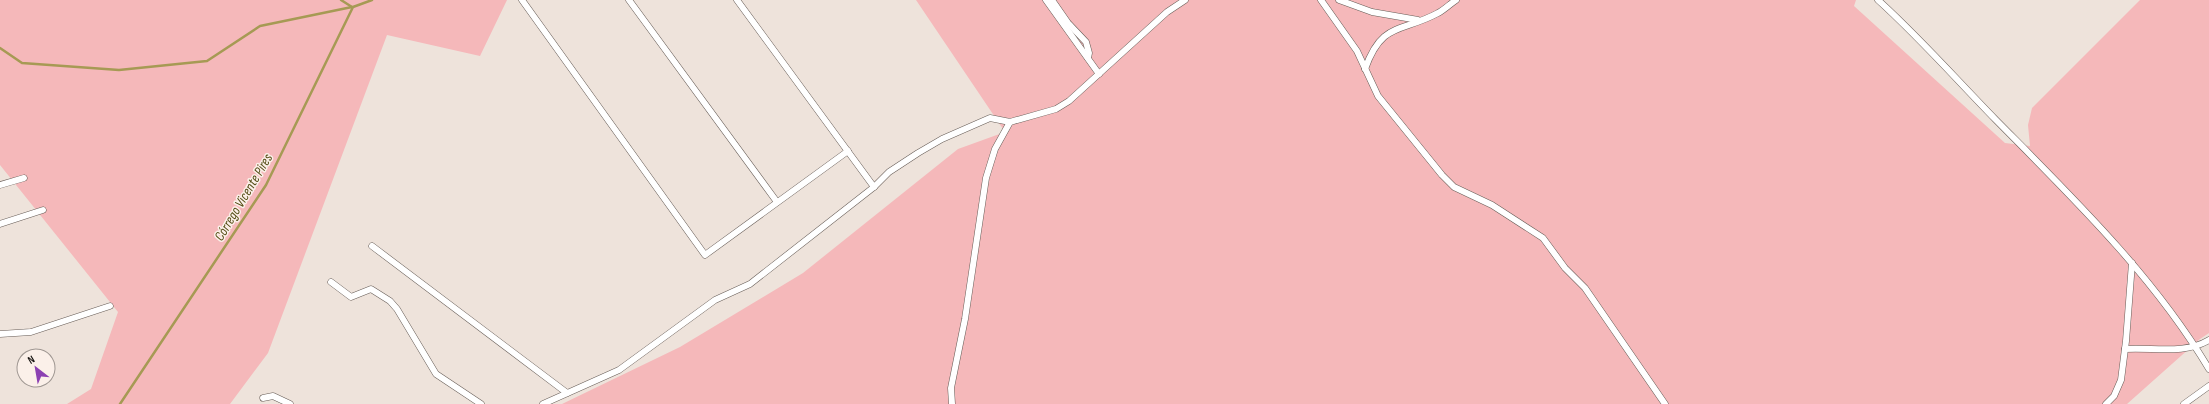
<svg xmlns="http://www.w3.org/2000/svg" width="2209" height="404" viewBox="0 0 2209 404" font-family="'Sofia Sans Condensed',sans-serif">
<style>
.green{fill:#f5b8ba}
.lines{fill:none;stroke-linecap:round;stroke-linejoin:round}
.stream{stroke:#a69a54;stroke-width:2.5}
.minor-casing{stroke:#675d57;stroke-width:7}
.minor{stroke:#fff;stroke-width:6}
.labels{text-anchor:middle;stroke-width:3;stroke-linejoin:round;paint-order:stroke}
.water-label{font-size:14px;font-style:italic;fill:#544c15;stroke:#fbf0e9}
</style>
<rect width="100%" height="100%" fill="#eee3db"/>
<g class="green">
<polygon points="0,0 507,0 480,56 387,35 268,353 230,404 67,404 91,389 118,312 0,165"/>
<polygon points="916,0 1856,0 1854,6 2005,143 2030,146 2028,125 2032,108 2140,0 2209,0 2209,333 2200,339 2127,404 562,404 680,347 803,273 958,149 1005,132"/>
</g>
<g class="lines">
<g class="stream">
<polyline points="341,0 352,7"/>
<polyline points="0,48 22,63 119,70 207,61 260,26 352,7"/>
<polyline points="120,404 266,185 353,7 372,0"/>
</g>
<g class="minor-casing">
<g id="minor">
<polyline points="522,0 705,255 848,151"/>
<polyline points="629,0 777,202"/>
<polyline points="737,0 874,187"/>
<polyline points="1046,0 1099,74"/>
<polyline points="1052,0 1068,23 1086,42 1089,53 1088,58"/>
<polyline points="1321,0 1357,51 1378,96 1442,175 1454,187 1492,205 1543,238 1565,268 1585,288 1665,404"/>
<polyline points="1339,0 1372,12 1418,20"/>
<path d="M1878 0C1919 37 1956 79 1995 119 2071 196 2153 275 2209 369"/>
<path d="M1365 69C1382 21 1401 33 1438 13 1444 10 1450 4 1456 0"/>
<polyline points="0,185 24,178"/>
<polyline points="0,224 43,210"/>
<polyline points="372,246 567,393"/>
<polyline points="331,282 351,297 371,289 390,301 397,309 436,374 481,404"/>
<polyline points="0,334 31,332 110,306"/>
<path d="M2125 349C2153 347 2184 355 2209 340"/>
<polyline points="263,398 273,396 290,404"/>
<polyline points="543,404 619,370 715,300 750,284 874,187 889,172 918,153 942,139 990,118 1010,122 1056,109 1069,101 1167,12 1185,0"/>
<polyline points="952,404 951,388 965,319 986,178 995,149 1010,122"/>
<polyline points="2106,404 2114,396 2121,380 2126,341 2132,263"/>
<polyline points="2184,404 2209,386"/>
</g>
</g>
<use href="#minor" class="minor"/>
</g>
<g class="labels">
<g class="water-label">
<text transform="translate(243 197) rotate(-59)" y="5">Córrego Vicente Pires</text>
</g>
</g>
<g transform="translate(36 368) rotate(329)"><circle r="19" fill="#fbf0e9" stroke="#9f9792"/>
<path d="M0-3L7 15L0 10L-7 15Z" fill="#8c40b2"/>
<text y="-6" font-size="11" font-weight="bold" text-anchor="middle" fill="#15120f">N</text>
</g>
</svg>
